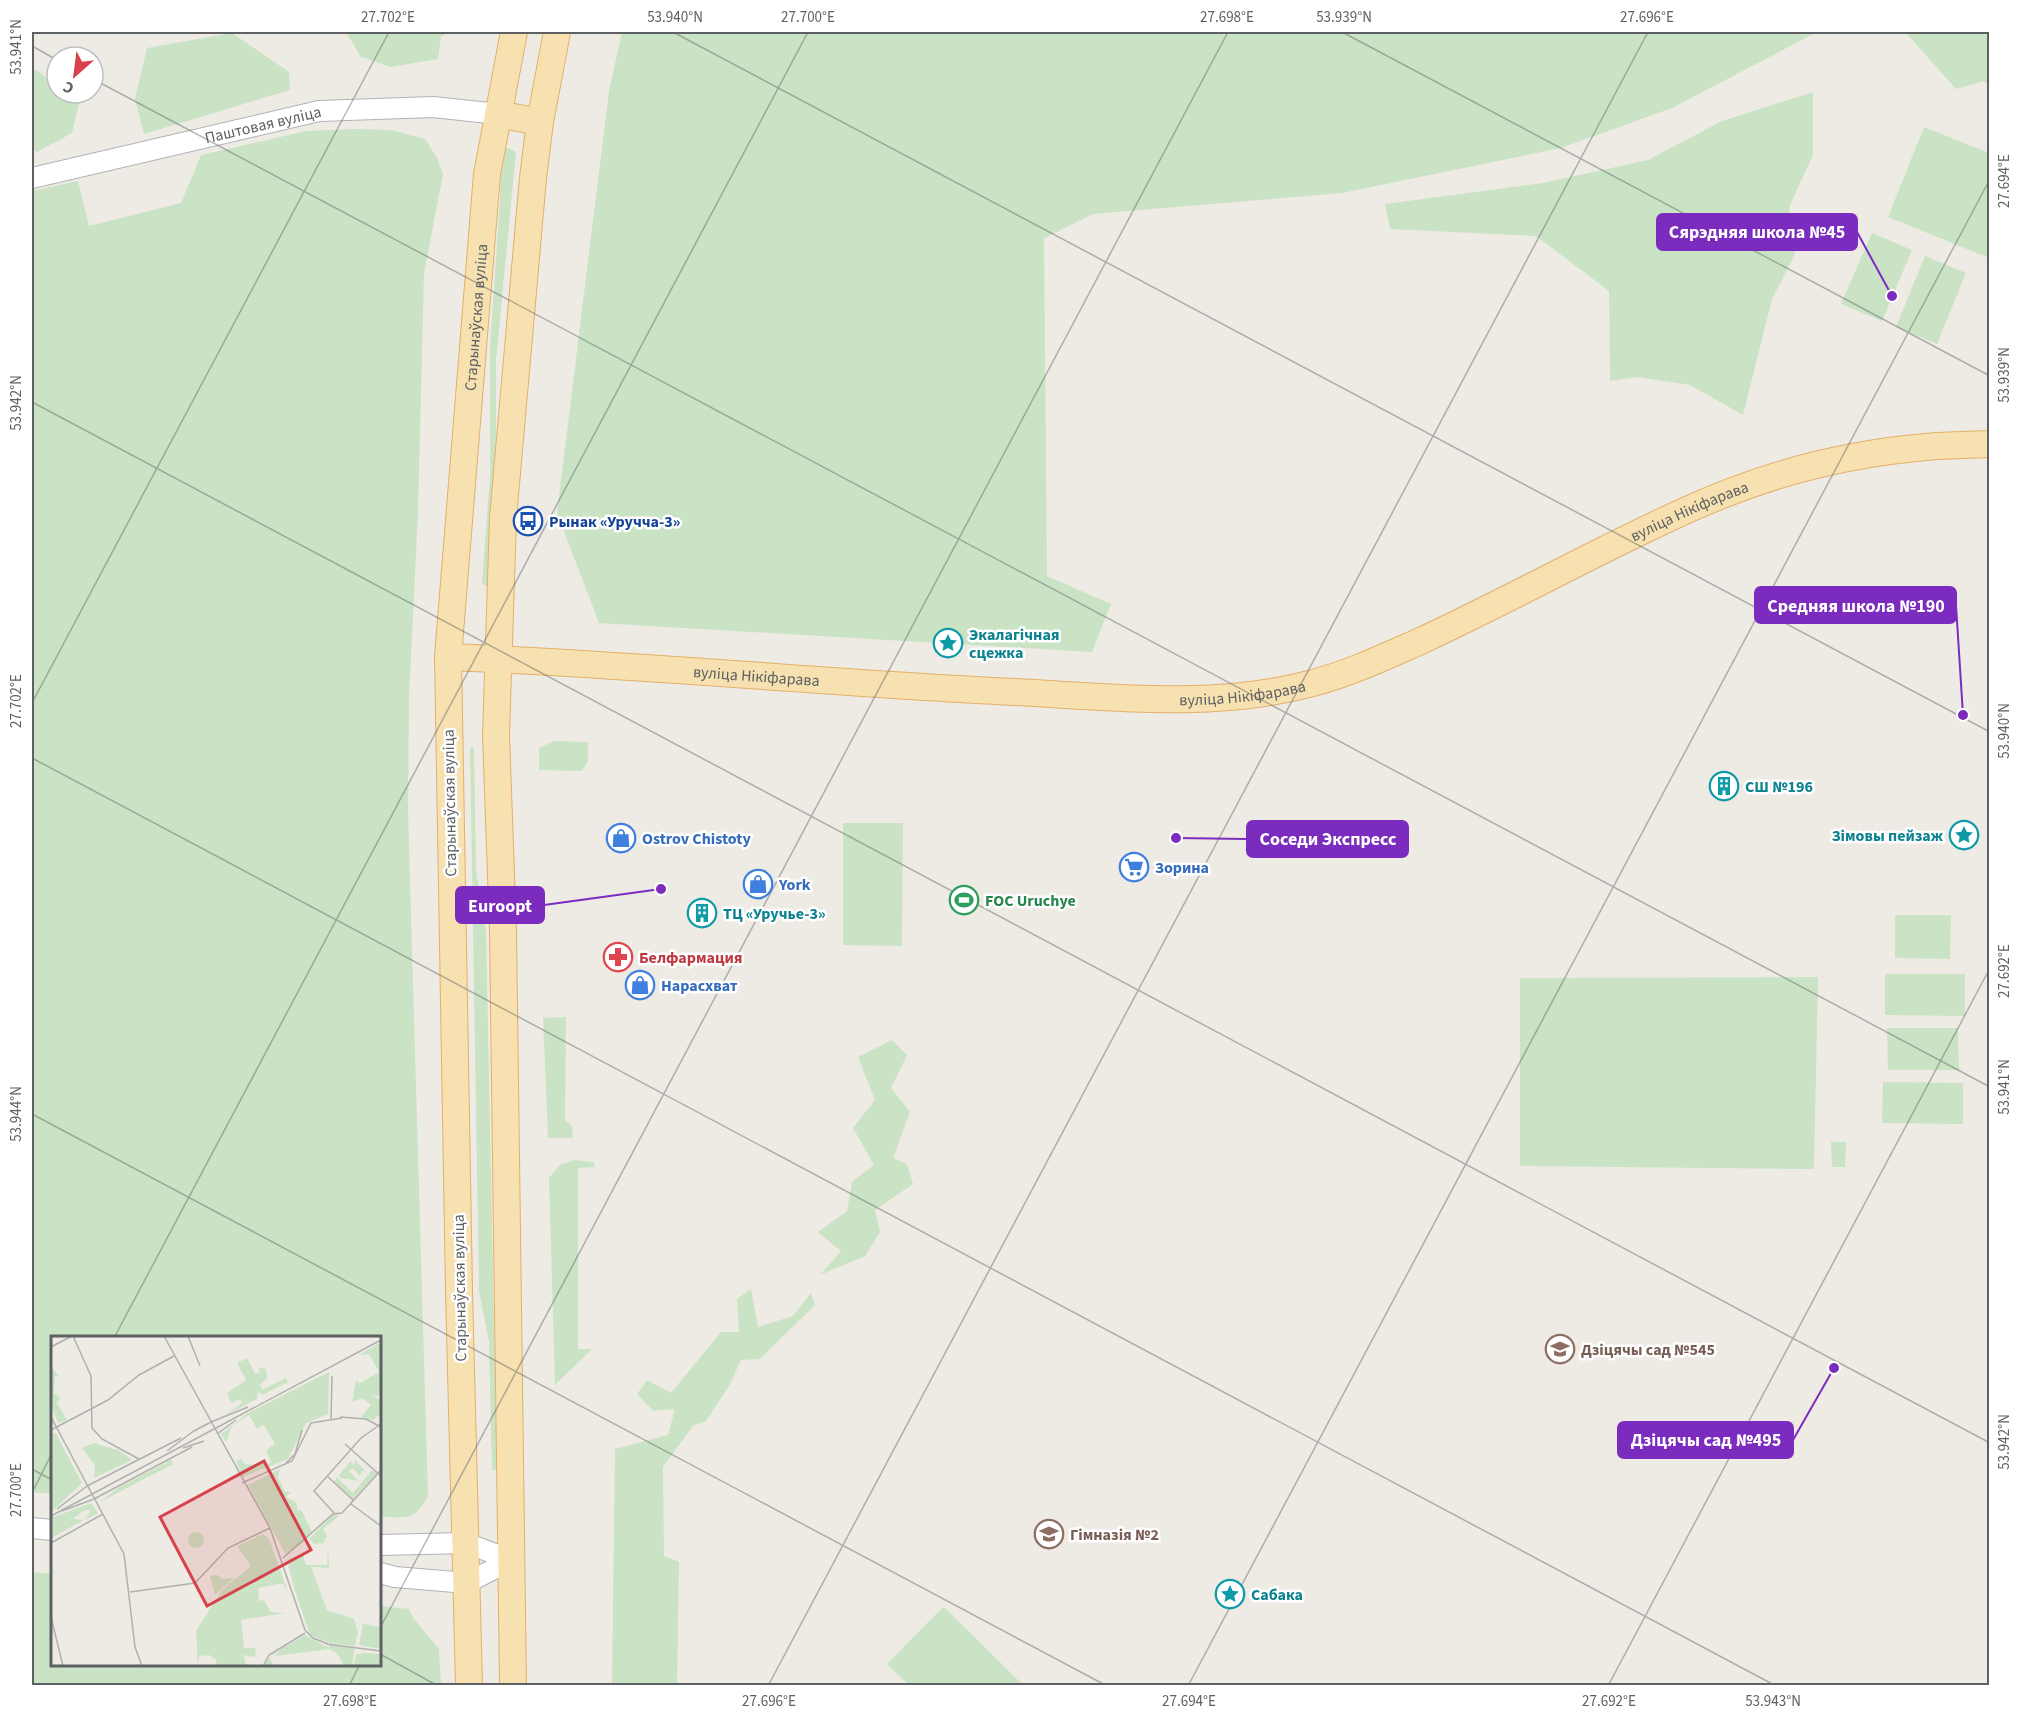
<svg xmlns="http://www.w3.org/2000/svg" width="2021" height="1717" viewBox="0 0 2021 1717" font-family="'Source Sans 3',sans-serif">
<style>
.green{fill:#c9e3c4}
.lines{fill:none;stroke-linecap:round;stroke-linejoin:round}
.minor-casing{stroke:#b0b3b6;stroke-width:22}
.major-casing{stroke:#e3af69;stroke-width:28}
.minor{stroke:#fff;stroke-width:20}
.major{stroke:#f7e1b1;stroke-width:26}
.ticks{fill:none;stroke:#5d6164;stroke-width:1.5;stroke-opacity:0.45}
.labels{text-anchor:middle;stroke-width:5;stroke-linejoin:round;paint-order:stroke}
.street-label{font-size:16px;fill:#5d6164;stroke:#fff}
.transit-label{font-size:16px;font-weight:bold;fill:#164399;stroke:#fff;text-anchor:start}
.culture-label{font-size:16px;font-weight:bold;fill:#0d838f;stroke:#fff;text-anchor:start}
.shop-label{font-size:16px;font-weight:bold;fill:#366cbe;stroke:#fff;text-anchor:start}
.leisure-label{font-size:16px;font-weight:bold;fill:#27864d;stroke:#fff;text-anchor:start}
.health-label{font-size:16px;font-weight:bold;fill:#be3a42;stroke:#fff;text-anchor:start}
.education-label{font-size:16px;font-weight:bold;fill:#785e54;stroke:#fff;text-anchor:start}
.inset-road{fill:none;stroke:#b0b0ad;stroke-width:1.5}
.view{fill:#d7414b;fill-opacity:0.15;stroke:#d7414b;stroke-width:3}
.inset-edge{fill:none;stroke:#5d6164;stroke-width:3}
.leader{fill:none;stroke:#7b2cbf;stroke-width:2}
.callout-dot{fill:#7b2cbf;stroke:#fff;stroke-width:2}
.callout{fill:#7b2cbf;stroke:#7b2cbf;stroke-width:2}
.callout-label{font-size:18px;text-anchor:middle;font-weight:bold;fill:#fff}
.neatline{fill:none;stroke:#5d6164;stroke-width:2}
.ticks-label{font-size:15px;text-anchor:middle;fill:#5d6164}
</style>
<rect width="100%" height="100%" fill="#eeebe5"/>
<g class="green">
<polygon points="346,32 447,32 441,37 438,59 391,67 361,57"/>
<polygon points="622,32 1817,32 1672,108 1561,148 1342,193 1093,214 1044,238 1047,576 1111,604 1092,652 599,623 557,513 609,91"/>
<polygon points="1905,32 1989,32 1989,86 1984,81 1956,89"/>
<polygon points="232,33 289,72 290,90 144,134 135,99 147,48"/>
<polygon points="32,69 38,71 57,87 57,93 65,93 79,104 72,133 37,152 32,148"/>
<polygon points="1813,92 1813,155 1789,207 1795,254 1772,299 1743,415 1690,385 1638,377 1610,381 1609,291 1536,236 1390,229 1385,204 1543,183 1648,160 1722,121"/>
<polygon points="1924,127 1989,153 1989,258 1888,217"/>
<path d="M355 129 392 130 425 139 437 158 443 174 424 274 418 512 409 697 408 812 428 1496C414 1522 406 1517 380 1517V1338H52V1494L32 1492V191L78 181 89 226 181 203 201 155 306 131Z"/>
<polygon points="501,148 509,148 516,152 496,360 496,477 487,586 482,584 490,476 490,346 500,199"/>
<polygon points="1872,233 1912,250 1882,321 1841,304"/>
<polygon points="1925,256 1966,273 1937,344 1896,327"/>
<polygon points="554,741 588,742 588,761 582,771 539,770 539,748"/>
<polygon points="474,747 476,870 486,931 497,1470 492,1470 489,1342 479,1291 470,748"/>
<polygon points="843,823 903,823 902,946 843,945"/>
<polygon points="1895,915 1951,915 1950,959 1895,958"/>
<polygon points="1885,974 1965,974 1965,1016 1885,1015"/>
<polygon points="1818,977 1814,1169 1520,1166 1520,978"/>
<polygon points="566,1017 565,1120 572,1126 573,1138 548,1138 543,1018"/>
<polygon points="1887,1028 1958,1028 1959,1070 1888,1070"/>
<polygon points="892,1040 907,1055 891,1088 910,1112 893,1158 907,1164 913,1184 875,1210 880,1232 865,1256 820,1275 841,1251 818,1232 847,1211 852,1182 874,1165 853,1128 875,1100 858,1057"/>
<polygon points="1883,1082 1963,1083 1963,1124 1882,1123"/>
<polygon points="1831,1142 1846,1142 1845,1167 1832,1167"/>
<polygon points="574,1160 594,1162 595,1167 578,1168 578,1349 592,1349 555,1385 549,1178 560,1165"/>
<polygon points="751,1289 758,1327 793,1316 811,1293 815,1305 760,1359 741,1360 729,1386 706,1421 693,1426 663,1467 664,1556 679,1562 677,1685 612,1685 615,1449 668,1435 675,1409 653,1411 637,1394 647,1380 671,1393 721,1332 739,1332 737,1299"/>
<polygon points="32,1572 52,1574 52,1664 380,1664 380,1606 409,1609 413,1618 439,1649 441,1685 32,1685"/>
<polygon points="943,1607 944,1607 1023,1685 909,1685 887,1664"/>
</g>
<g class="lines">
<g class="minor-casing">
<g id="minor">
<path id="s1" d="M32 178 319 111 433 107 498 114"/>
<polyline points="32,1528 52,1530"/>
<polyline points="380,1545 466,1543 511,1560"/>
<polyline points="380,1573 395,1577 467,1583 511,1560"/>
</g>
</g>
<g class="major-casing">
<g id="major">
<polyline points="498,114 540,122"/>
<path id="s2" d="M448 657C637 664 825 683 1015 692 1112 697 1214 709 1309 684 1345 675 1380 659 1414 644 1506 602 1594 552 1687 510 1761 476 1844 454 1926 447 1947 445 1968 445 1990 444"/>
<path id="s3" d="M469 1686 459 1291 448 657 487 174 514 32"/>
<polyline points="513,1686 503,930 496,735 503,518 533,178 540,122 557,32"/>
</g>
</g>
<use href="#minor" class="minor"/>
<use href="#major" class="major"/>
</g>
<path class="ticks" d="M673 32 1990 732M1342 32 1990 376M32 46 57 60M93 79 1990 1087M32 402 1990 1443M32 703 389 32M32 758 1776 1686M32 1114 1107 1686M114 1338 808 32M32 1469 52 1480M32 1493 52 1453M380 1628 1228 32M380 1654 438 1686M349 1686 360 1664M768 1686 1648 32M1188 1686 1990 179M1608 1686 1990 968"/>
<defs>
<g id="bus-ring" transform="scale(1.5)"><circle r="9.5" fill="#fff" stroke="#1a4fb4" stroke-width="1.5"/><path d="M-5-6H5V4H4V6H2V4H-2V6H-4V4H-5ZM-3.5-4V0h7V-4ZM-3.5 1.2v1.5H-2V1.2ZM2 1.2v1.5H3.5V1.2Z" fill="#1a4fb4"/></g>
<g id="sight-ring" transform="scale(1.5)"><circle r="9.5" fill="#fff" stroke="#0f9aa8" stroke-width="1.5"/><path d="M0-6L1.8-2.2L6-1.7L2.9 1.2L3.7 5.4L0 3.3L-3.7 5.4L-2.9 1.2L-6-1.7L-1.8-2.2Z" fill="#0f9aa8"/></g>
<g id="building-ring" transform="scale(1.5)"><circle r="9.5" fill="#fff" stroke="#0f9aa8" stroke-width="1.5"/><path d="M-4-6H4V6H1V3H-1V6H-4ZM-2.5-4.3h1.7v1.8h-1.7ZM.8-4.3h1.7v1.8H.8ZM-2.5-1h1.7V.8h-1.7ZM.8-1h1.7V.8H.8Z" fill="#0f9aa8"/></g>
<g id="shop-ring" transform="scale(1.5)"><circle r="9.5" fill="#fff" stroke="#3f7fe0" stroke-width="1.5"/><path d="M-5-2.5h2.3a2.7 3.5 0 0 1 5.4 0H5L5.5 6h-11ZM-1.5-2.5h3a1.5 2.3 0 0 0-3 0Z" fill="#3f7fe0"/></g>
<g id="supermarket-ring" transform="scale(1.5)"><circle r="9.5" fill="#fff" stroke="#3f7fe0" stroke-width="1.5"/><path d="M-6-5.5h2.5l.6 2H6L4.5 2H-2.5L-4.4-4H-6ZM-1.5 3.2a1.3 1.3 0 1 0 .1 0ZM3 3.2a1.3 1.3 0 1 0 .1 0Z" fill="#3f7fe0"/></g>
<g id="stadium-ring" transform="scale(1.5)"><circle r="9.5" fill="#fff" stroke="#2e9e5b" stroke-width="1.5"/><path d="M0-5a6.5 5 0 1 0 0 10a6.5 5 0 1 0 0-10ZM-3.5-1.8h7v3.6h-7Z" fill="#2e9e5b"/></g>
<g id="pharmacy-ring" transform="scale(1.5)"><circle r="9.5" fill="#fff" stroke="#e0444e" stroke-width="1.5"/><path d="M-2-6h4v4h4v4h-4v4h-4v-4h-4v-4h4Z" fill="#e0444e"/></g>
<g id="school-ring" transform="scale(1.5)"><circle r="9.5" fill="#fff" stroke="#8d6e63" stroke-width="1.5"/><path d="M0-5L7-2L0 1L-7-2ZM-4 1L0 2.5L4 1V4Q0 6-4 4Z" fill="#8d6e63"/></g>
</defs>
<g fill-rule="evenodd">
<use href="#bus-ring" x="528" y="521"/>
<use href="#sight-ring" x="948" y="643"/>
<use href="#building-ring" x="1724" y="786"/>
<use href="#sight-ring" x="1964" y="835"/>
<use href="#shop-ring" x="621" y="838"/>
<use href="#supermarket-ring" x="1134" y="867"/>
<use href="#shop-ring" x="758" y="884"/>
<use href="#stadium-ring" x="964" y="900"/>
<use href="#building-ring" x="702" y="913"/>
<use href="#pharmacy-ring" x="618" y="957"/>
<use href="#shop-ring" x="640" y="985"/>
<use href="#school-ring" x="1560" y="1349"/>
<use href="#school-ring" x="1049" y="1534"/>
<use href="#sight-ring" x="1230" y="1594"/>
</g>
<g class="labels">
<g class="street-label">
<text dy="6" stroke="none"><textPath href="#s1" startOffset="237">Паштовая вуліца</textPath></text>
<text dy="6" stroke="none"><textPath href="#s3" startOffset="1370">Старынаўская вуліца</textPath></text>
<text dy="6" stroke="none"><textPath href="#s2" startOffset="1282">вуліца Нікіфарава</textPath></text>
<text dy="6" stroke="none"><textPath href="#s2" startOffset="309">вуліца Нікіфарава</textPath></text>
<text dy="6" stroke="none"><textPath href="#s2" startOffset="796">вуліца Нікіфарава</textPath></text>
<text transform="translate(449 803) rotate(-91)" y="6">Старынаўская вуліца</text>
<text transform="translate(459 1288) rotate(-91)" y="6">Старынаўская вуліца</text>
</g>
<g class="transit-label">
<text x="549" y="527">Рынак «Уручча-3»</text>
</g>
<g class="culture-label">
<text x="969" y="640">Экалагічная<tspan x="969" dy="18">сцежка</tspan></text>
<text x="1745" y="792">СШ №196</text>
<text x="1943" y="841" text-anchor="end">Зімовы пейзаж</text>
<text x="723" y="919">ТЦ «Уручье-3»</text>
<text x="1251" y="1600">Сабака</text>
</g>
<g class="shop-label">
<text x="642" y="844">Ostrov Chistoty</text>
<text x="1155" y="873">Зорина</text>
<text x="779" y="890">York</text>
<text x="661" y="991">Нарасхват</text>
</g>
<g class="leisure-label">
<text x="985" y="906">FOC Uruchye</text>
</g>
<g class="health-label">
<text x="639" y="963">Белфармация</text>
</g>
<g class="education-label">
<text x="1581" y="1355">Дзіцячы сад №545</text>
<text x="1070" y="1540">Гімназія №2</text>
</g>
</g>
<g transform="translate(51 1336)">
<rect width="330" height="330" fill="#eeebe5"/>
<path d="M329 7 330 56 326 60 320 57 330 65V77L322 84 310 81 320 69 311 62 301 66 305 45 309 47 328 36 318 18 308 19ZM196 22 204 38 209 36 207 31 215 33 216 43 209 48 211 54 235 42 237 46 211 59 207 55 206 63 175 79 191 67 190 63 180 67 176 57 195 44 186 27ZM0 31 8 40H4L3 57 9 62 6 67 16 84 7 87 0 69ZM278 36 277 78 255 87 237 123 192 141 185 125 190 123 194 128 202 129 212 125 215 129 220 126 215 114 224 108 213 89 206 93 198 79 181 90 175 106 170 98 197 77ZM0 97 5 98 31 147 0 176ZM43 107 69 115 81 124 43 142 44 129 31 112ZM120 124 122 128 49 166 67 152ZM304 124 315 136 311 135 309 140 302 132 298 135 308 145 290 142 288 139 300 125 303 130ZM229 133 227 141 234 156H240L235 161 246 167V174L251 175 261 196 256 201 252 199 255 204 235 219 197 149ZM321 134 326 137 302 163 283 146 286 141 302 157ZM40 167 47 177 34 184 39 176 37 173 31 176 22 183 33 184 0 202V182ZM282 179 286 178 288 180 272 193 276 200 272 207 263 208 258 203ZM137 204a8 8 0 1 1 16 0a8 8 0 1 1-16 0ZM212 198 218 203 238 259 232 248H227L207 252 208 265 213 264 220 276 234 277 190 284 193 312H204L205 317 204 321 193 319 195 330H166L165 324 158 319 148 320 147 330 145 295 171 254 200 230 186 210ZM277 209 278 232 260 231 276 274 303 283 307 296 304 310 279 307 259 299 243 252 236 223 252 219 255 229H276ZM167 239 170 243 183 242 164 259 159 240ZM312 288 330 291V313L308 309ZM254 299 278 312V309L304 312 301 330H293L286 317 278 313 224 320 230 313 219 321 221 328 231 330H213L217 323 223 317ZM314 317 330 318V330H303L305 318Z" fill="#c9e3c4"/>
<path class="inset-road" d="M22 0 40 40 41 92 51 103 88 123M113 0 219 192 254 294 262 302 277 308M137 0 149 30M0 11 21 0M0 81 73 218 84 311 91 330M289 81 315 83 330 91M280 83 281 40M160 86 197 71M0 94 57 64 88 39 123 20M143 95 160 86M166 98 185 84M294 108 330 140M132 112 153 105M116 115 144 94M233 129 244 118 251 94M276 140 302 164M191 147 241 125 260 87 291 82M36 150 130 102M43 163 141 111M300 168 330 190M6 173 36 150M11 175 43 163M284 178 263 155 310 102 330 88M0 180 330 4M0 207 52 178M232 222 282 178 291 177 330 134M79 256 144 247 177 212 219 192M0 281 12 330M275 308 330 315M212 330 218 319 254 297"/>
<path class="view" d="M213 125 260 214 156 270 109 181Z"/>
<rect width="330" height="330" class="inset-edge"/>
</g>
<path class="leader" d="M1892 296L1857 232M1963 715L1956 605M1176 838L1247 839M661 889L544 905M1834 1368L1793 1440"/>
<g class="callout-dot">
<circle cx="1892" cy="296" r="6"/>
<circle cx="1963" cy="715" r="6"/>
<circle cx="1176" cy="838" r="6"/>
<circle cx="661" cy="889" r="6"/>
<circle cx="1834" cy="1368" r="6"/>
</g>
<g class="callout">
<rect x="1657" y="214" width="200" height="36" rx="6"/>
<rect x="1755" y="587" width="201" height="36" rx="6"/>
<rect x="1247" y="821" width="161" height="36" rx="6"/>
<rect x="456" y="887" width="88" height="36" rx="6"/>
<rect x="1618" y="1422" width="175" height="36" rx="6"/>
</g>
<g class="callout-label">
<text x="1757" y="238">Сярэдняя школа №45</text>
<text x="1856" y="612">Средняя школа №190</text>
<text x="1328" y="845">Соседи Экспресс</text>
<text x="500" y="912">Euroopt</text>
<text x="1706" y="1446">Дзіцячы сад №495</text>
</g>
<rect width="2021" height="1717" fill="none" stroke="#ffffff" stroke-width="66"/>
<g transform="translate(75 75) rotate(208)"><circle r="28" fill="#ffffff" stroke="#bec0c1" stroke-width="1.5"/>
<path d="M0-4.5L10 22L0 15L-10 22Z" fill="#d7414b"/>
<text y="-9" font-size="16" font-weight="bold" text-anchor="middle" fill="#5d6164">С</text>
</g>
<rect x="33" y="33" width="1955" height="1651" class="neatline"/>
<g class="ticks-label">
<text x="388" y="22">27.702°E</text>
<text x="675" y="22">53.940°N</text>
<text x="808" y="22">27.700°E</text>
<text x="1227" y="22">27.698°E</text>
<text x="1344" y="22">53.939°N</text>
<text x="1647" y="22">27.696°E</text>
<text transform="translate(16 47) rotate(-90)" y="5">53.941°N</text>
<text transform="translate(2004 181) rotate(-90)" y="5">27.694°E</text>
<text transform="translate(2004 375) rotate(-90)" y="5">53.939°N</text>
<text transform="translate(16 403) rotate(-90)" y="5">53.942°N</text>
<text transform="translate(16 701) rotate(-90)" y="5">27.702°E</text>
<text transform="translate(2004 731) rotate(-90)" y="5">53.940°N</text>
<text transform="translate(2004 971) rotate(-90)" y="5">27.692°E</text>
<text transform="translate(2004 1087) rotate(-90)" y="5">53.941°N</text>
<text transform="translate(16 1114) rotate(-90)" y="5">53.944°N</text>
<text transform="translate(2004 1442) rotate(-90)" y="5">53.942°N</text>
<text transform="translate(16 1490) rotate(-90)" y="5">27.700°E</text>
<text x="350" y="1706">27.698°E</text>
<text x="769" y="1706">27.696°E</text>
<text x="1189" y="1706">27.694°E</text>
<text x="1609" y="1706">27.692°E</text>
<text x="1773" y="1706">53.943°N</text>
</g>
</svg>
